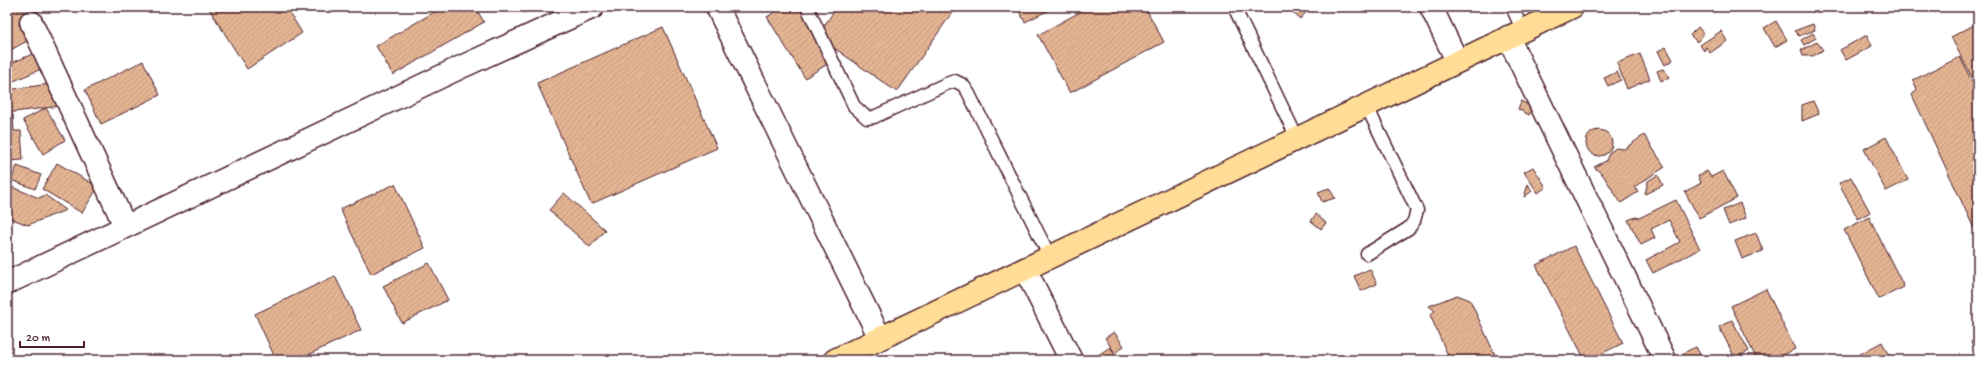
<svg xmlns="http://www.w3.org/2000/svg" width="1985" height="367" viewBox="0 0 1985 367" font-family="'Gochi Hand',sans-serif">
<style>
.building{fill:url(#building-hatch);stroke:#4a1f2b}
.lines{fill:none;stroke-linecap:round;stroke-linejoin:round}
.lane-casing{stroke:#4a1f2b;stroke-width:15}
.street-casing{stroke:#4a1f2b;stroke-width:25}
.secondary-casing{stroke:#4a1f2b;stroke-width:25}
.highway-casing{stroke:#4a1f2b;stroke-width:25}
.lane{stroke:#fff;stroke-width:12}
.street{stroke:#fff;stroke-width:22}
.secondary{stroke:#fff;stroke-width:22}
.highway{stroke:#ffdd96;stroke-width:22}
</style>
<defs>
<pattern id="building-hatch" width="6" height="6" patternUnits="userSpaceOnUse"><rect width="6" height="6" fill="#e3b493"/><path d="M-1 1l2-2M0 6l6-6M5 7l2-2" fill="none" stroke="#c49a7f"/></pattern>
</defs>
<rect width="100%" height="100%" fill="#fff"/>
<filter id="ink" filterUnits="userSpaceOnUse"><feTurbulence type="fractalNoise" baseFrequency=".025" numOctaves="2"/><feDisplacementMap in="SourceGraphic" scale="8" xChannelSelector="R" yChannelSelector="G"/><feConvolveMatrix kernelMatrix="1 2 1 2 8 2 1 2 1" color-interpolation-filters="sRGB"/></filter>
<g filter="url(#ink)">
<g class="building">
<polygon points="15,7 22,7 38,35 7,52 7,11"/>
<polygon points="208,7 286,7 302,33 247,69"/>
<polygon points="443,7 475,7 484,22 393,75 376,46"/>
<polygon points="520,7 532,7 524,13"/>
<polygon points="783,7 802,7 834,60 805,78 767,17"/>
<polygon points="837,7 956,7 897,92 817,36"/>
<polygon points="1017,7 1055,7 1025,22"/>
<polygon points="1089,7 1145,7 1164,42 1070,93 1038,35"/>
<polygon points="1287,7 1311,7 1300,19"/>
<polygon points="1776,21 1787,40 1775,47 1764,28"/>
<polygon points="1978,23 1978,89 1951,37"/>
<polygon points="1813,24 1815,30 1799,36 1794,31"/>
<polygon points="663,27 717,148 591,204 537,83"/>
<polygon points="1698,27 1704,34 1697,42 1690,35"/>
<polygon points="1721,31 1727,41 1710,53 1706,47 1704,51 1700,45"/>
<polygon points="1813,33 1816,38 1804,45 1801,40"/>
<polygon points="1867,35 1872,46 1846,60 1840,50"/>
<polygon points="1817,42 1823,50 1813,56 1803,56 1801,50"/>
<polygon points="1666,47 1673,60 1665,65 1658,51"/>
<polygon points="35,53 41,69 7,84 7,65"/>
<polygon points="1640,54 1650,79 1627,89 1617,63"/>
<polygon points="1960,57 1978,94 1978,237 1912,95 1917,89 1913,80"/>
<polygon points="143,61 160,95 101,124 85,90"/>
<polygon points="1663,69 1670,77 1661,81 1657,71"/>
<polygon points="1617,72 1621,80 1608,86 1604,78"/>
<polygon points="57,83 60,106 7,113 7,90"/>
<polygon points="1521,101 1532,107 1529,115 1518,109"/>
<polygon points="1813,101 1819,114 1802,121 1802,105"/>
<polygon points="46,108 65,140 43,154 23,120"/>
<polygon points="13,115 14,131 21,131 23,160 7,161 7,116"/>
<circle cx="1599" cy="143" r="13"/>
<polygon points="1644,135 1665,167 1634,187 1638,192 1621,203 1603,175 1594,167 1606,161 1609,153 1616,148 1624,149"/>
<polygon points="1886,137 1908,180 1886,191 1864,149"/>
<polygon points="57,163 98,187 82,213 42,189"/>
<polygon points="17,166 41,175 35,189 11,180"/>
<polygon points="1533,167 1546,187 1538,193 1524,172"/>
<polygon points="1707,171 1711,177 1723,171 1737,198 1699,218 1685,192 1701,183 1698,176"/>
<polygon points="1658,175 1663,185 1645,194 1648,181"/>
<polygon points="1851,177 1870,212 1858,219 1839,183"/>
<polygon points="395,184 425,248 371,274 340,209"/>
<polygon points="1528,184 1532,191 1524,197"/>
<polygon points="7,185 39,198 45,195 66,210 28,225 7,217"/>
<polygon points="1329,188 1335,198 1322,202 1318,192"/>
<polygon points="564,193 605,230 590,247 549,210"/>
<polygon points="1676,200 1700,249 1653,273 1646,260 1680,242 1669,220 1651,229 1655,238 1641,245 1628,220 1636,217 1639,218"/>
<polygon points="1740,203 1746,218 1729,225 1723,210"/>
<polygon points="1316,214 1326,223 1321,229 1311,221"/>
<polygon points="1869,217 1904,287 1879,299 1844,230"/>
<polygon points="1756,233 1763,251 1742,259 1735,241"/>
<polygon points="1574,246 1623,343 1589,360 1585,360 1536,265"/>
<polygon points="429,263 448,300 402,323 383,286"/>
<polygon points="1370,269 1377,284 1361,291 1354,276"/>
<polygon points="335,276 361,330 297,360 276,360 255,314"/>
<polygon points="1766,289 1795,349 1772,360 1757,360 1731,306"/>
<polygon points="1457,295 1470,300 1495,355 1483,360 1450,360 1430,315 1435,311 1429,306"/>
<polygon points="1732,320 1749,351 1735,358 1719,327"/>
<polygon points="1114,332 1124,346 1115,353 1105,338"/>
<polygon points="1978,338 1978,353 1971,342"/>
<polygon points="1882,342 1891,360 1849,360"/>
<polygon points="1110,347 1118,360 1097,360 1095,357"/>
<polygon points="1696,347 1703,360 1687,360 1683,353"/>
</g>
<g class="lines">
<g class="lane-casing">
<g id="lane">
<polyline points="807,7 854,106 867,118 874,117 946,84 955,81 963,85 968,92 1050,257"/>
<polyline points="1234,7 1297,138"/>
<polyline points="1512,7 1523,31"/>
<polyline points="1366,105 1417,210 1414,221 1409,228 1367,254"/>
</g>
</g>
<g class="street-casing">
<g id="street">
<polyline points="717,7 880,338"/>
<polyline points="31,22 125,226"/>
<polyline points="1508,37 1665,360"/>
<polyline points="1025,269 1071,360"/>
<polyline points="7,283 459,68 593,7"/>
</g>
</g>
<g class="secondary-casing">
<polyline id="secondary" points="1431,7 1457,61"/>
</g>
<g class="highway-casing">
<polyline id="highway" points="835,360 1572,7"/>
</g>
<use href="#lane" class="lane"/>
<use href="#street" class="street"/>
<use href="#secondary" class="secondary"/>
<use href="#highway" class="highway"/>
</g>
</g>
<rect width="1985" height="367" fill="none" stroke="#fff" stroke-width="24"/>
<rect x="12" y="12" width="1961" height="343" fill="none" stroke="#4a1f2b" stroke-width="1.5" filter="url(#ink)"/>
<path d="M20 341v6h64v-6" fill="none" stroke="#4a1f2b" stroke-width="2"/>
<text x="26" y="341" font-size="12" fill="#4a1f2b" stroke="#ffffff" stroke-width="3" paint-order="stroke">20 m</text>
</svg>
